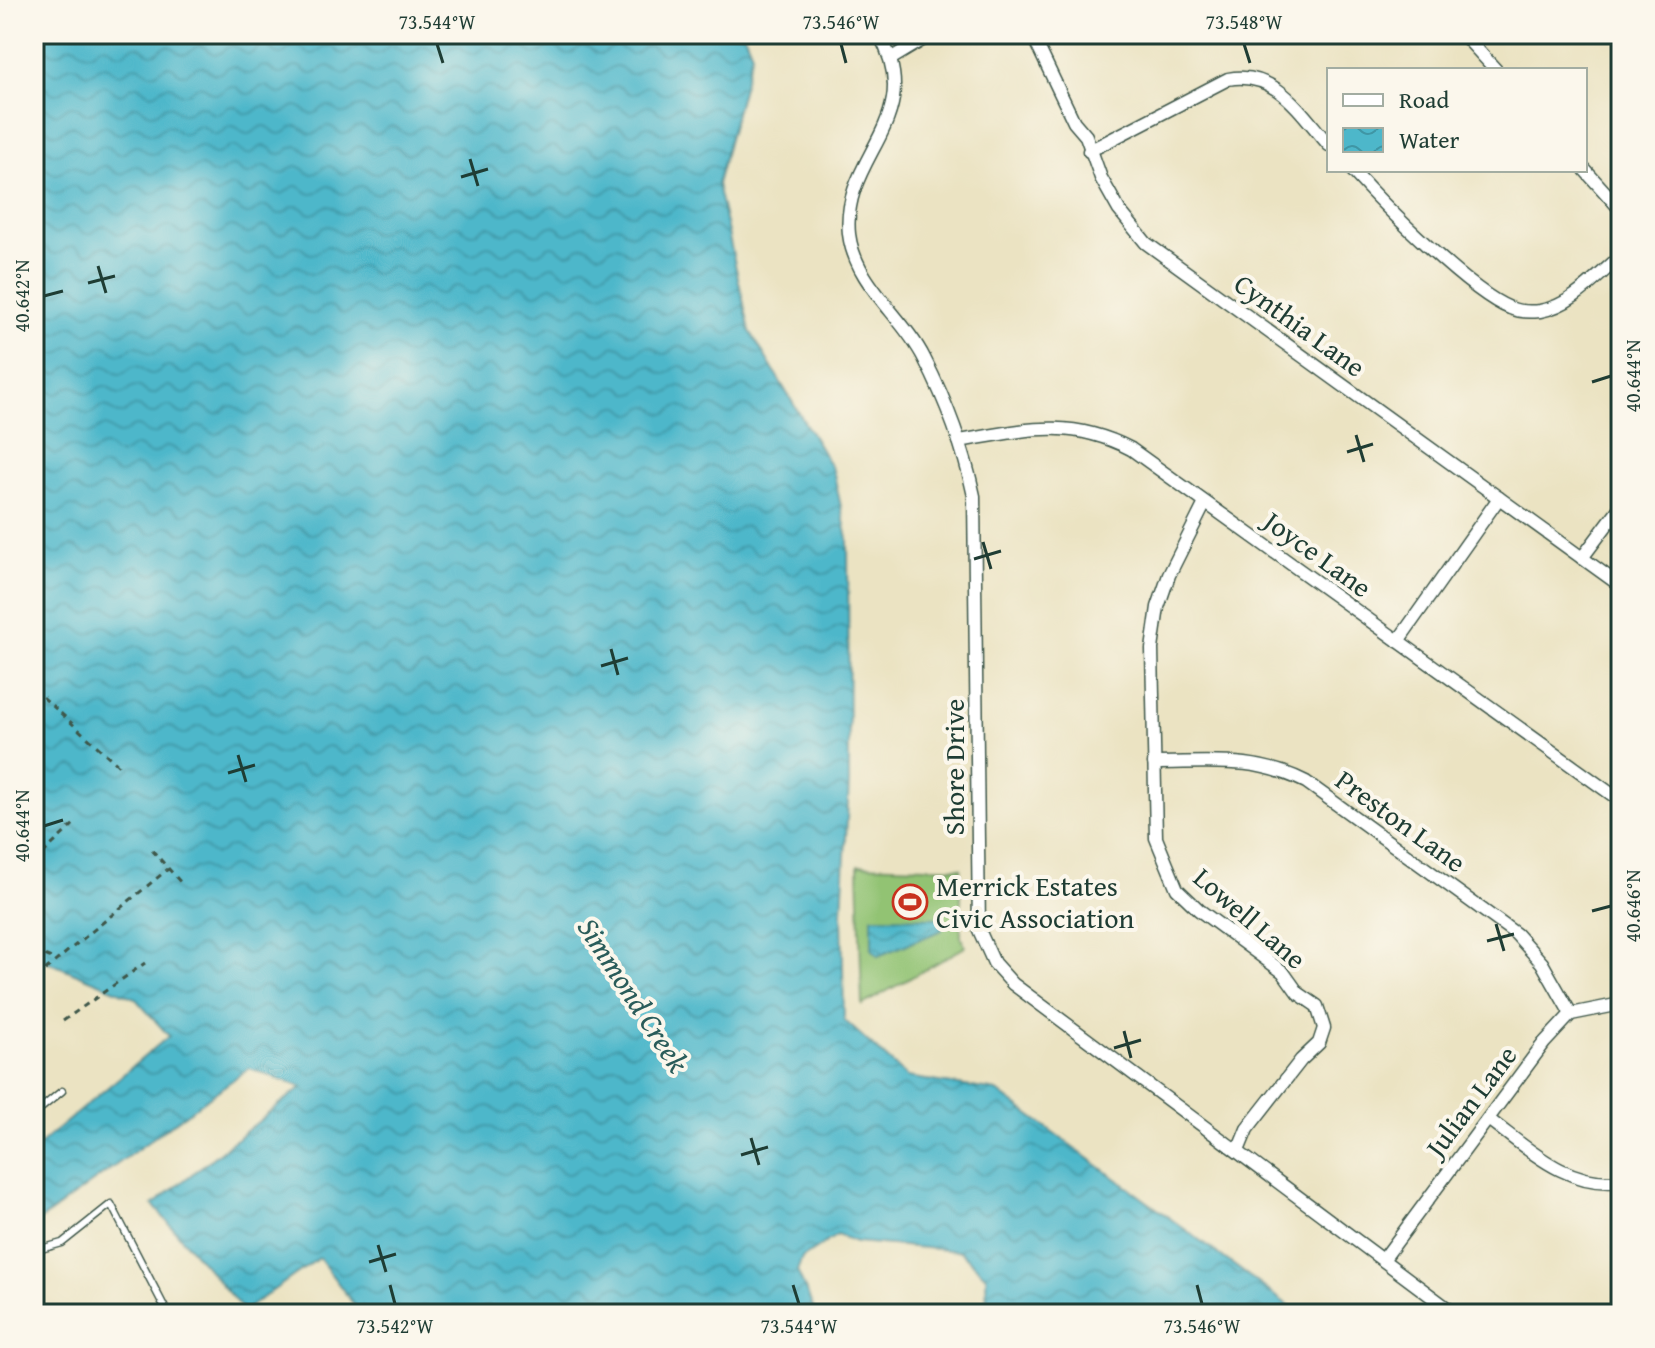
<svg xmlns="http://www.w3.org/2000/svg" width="1655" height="1348" viewBox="0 0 1655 1348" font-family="'Gentium Book Plus',serif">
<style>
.pitch{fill:#92c373;stroke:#588054;stroke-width:2}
.water{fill:url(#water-waves);stroke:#367a7f;stroke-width:2}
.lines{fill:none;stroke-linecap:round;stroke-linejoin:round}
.service-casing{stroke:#3e5649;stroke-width:9}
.minor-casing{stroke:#3e5649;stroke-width:15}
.path{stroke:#3e5649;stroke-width:3;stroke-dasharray:6 6;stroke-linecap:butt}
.service{stroke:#fff;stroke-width:6}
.minor{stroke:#fff;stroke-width:12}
.ticks{fill:none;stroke:#1f3d34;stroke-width:3}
.labels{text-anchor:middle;stroke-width:8;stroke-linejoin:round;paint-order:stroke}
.street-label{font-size:28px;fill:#1f3d34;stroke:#fbf7ec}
.poi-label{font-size:28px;fill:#1f3d34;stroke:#fbf7ec;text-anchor:start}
.water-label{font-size:30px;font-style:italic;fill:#2a5c5a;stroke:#fbf7ec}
.neatline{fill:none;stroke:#1f3d34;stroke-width:3}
.ticks-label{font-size:20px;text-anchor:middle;fill:#1f3d34}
</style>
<defs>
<pattern id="water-waves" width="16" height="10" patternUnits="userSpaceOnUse" patternTransform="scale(2)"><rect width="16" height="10" fill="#4db7ca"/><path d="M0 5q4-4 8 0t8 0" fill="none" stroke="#3f96a5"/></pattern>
</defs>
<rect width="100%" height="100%" fill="#fbf7ec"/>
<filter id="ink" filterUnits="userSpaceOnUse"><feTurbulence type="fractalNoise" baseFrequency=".0125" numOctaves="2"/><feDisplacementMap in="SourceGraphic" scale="16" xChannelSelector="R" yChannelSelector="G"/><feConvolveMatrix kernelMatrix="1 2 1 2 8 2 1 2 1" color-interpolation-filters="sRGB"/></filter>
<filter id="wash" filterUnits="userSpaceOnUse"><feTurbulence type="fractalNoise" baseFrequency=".006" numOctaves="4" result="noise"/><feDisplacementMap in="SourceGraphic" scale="32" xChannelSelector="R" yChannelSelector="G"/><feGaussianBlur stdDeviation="1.8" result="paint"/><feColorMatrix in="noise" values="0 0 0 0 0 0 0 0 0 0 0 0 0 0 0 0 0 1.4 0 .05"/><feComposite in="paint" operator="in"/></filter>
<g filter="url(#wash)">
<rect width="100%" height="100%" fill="#ebe3c2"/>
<polygon class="pitch" points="858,865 961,868 961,936 965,947 862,1005"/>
<g class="water">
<polygon points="34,34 744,34 752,53 717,184 750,331 833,470 848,539 849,782 842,912 844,1020 907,1077 997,1091 1300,1314 1026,1314 987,1309 986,1276 960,1251 856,1242 837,1235 802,1258 797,1271 816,1314 361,1314 319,1258 244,1311 153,1205 302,1087 249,1068 35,1224 34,1149 169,1036 135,998 34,956 34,842 48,829 34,817"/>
<polygon points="872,917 942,918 942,930 878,956 872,949"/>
</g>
</g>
<g filter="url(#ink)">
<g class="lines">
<g class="service-casing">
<g id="service">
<polyline points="34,1012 37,1024 34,1035"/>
<polyline points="34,1114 62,1091"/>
<polyline points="34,1251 62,1243 111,1204 168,1314"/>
</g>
</g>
<g class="minor-casing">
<g id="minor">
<path d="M879 34C928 121 841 155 849 234 855 284 903 316 924 358 946 401 964 449 974 496L979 930 994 963 1013 984 1455 1314"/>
<polyline points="1032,34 1074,122 1086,136 1101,178 1119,210 1146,243 1621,586"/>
<polyline points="1463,34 1496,70"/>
<polyline points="892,58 932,34"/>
<path d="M1089 151 1228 79C1276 70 1300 112 1329 145"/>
<path d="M1352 170C1382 204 1471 293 1510 308 1519 312 1530 312 1540 311 1572 306 1597 276 1621 256"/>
<polyline points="1585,170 1621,210"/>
<path d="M959 441C1024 430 1069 417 1131 449L1621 801"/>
<polyline points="1205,503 1169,575 1158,607 1152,649 1156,838 1177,889 1199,910 1283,972 1298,993 1317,1006 1324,1028 1319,1043 1301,1060 1247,1129 1238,1151"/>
<polyline points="1582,558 1621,506"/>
<polyline points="1398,641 1499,498"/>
<path d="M1154 763C1211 763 1254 756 1306 782L1516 934 1542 963 1571 1014"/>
<path d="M1488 1119C1529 1149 1567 1188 1621 1181"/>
<polyline points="1383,1260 1544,1043 1571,1014 1621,1004"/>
</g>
</g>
<g class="path">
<polyline points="34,689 119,766"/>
<polyline points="152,850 183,885"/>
<polyline points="34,862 75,823"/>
<polyline points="34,951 57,960"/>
<polyline points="45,970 168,869"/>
<polyline points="63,1021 145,963"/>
</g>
<use href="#service" class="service"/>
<use href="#minor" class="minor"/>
</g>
</g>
<path class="ticks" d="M437 44 443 63M841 44 846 63M1244 44 1250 63M470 159 478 186M461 177 488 169M98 266 106 293M88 283 115 276M44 296 63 291M1592 382 1611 376M1356 435 1364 462M1347 452 1373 444M983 542 991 569M974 559 1001 551M611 649 618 675M601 666 628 658M238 755 246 782M228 773 255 765M44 826 63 820M1592 911 1611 906M1496 924 1504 951M1487 941 1514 934M1124 1031 1131 1058M1114 1048 1141 1040M751 1138 759 1165M741 1155 768 1147M378 1245 386 1272M369 1262 396 1254M390 1285 395 1304M793 1285 799 1304M1197 1285 1202 1304"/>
<defs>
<g id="stadium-ring" transform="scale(1.8)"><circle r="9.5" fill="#fbf7ec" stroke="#c8321e" stroke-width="1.5"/><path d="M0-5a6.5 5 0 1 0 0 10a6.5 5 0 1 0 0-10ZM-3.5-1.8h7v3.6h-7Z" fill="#c8321e"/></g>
</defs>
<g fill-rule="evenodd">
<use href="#stadium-ring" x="910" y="902"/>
</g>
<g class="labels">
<g class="street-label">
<text transform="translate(1300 325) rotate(36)" y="10">Cynthia Lane</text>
<text transform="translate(1318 554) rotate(36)" y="10">Joyce Lane</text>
<text transform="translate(954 767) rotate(-90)" y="10">Shore Drive</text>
<text transform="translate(1401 821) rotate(36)" y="10">Preston Lane</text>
<text transform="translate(1250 918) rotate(41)" y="10">Lowell Lane</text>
<text transform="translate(1471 1101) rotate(-53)" y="10">Julian Lane</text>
</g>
<g class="poi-label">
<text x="936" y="896">Merrick Estates<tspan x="936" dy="32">Civic Association</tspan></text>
</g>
<g class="water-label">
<text transform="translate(633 995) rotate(57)" y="10">Simmond Creek</text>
</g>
</g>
<rect width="1655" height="1348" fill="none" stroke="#fbf7ec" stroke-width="88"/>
<rect x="1327" y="68" width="260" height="104" fill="#fbf7ec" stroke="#a3ada2" stroke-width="2"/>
<rect x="1343" y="94" width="40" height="12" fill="#ffffff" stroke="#a3ada2" stroke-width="2"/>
<text x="1399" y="108" font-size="24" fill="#1f3d34">Road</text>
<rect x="1343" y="128" width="40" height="24" fill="url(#water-waves)" stroke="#a3ada2" stroke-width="2"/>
<text x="1399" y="148" font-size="24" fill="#1f3d34">Water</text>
<rect x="44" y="44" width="1567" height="1260" class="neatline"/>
<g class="ticks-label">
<text x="437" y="29">73.544°W</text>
<text x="841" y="29">73.546°W</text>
<text x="1244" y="29">73.548°W</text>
<text transform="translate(22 296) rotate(-90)" y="7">40.642°N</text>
<text transform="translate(1633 376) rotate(-90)" y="7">40.644°N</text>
<text transform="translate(22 826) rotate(-90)" y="7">40.644°N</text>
<text transform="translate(1633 906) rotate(-90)" y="7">40.646°N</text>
<text x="395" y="1333">73.542°W</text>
<text x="799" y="1333">73.544°W</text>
<text x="1202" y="1333">73.546°W</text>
</g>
</svg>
